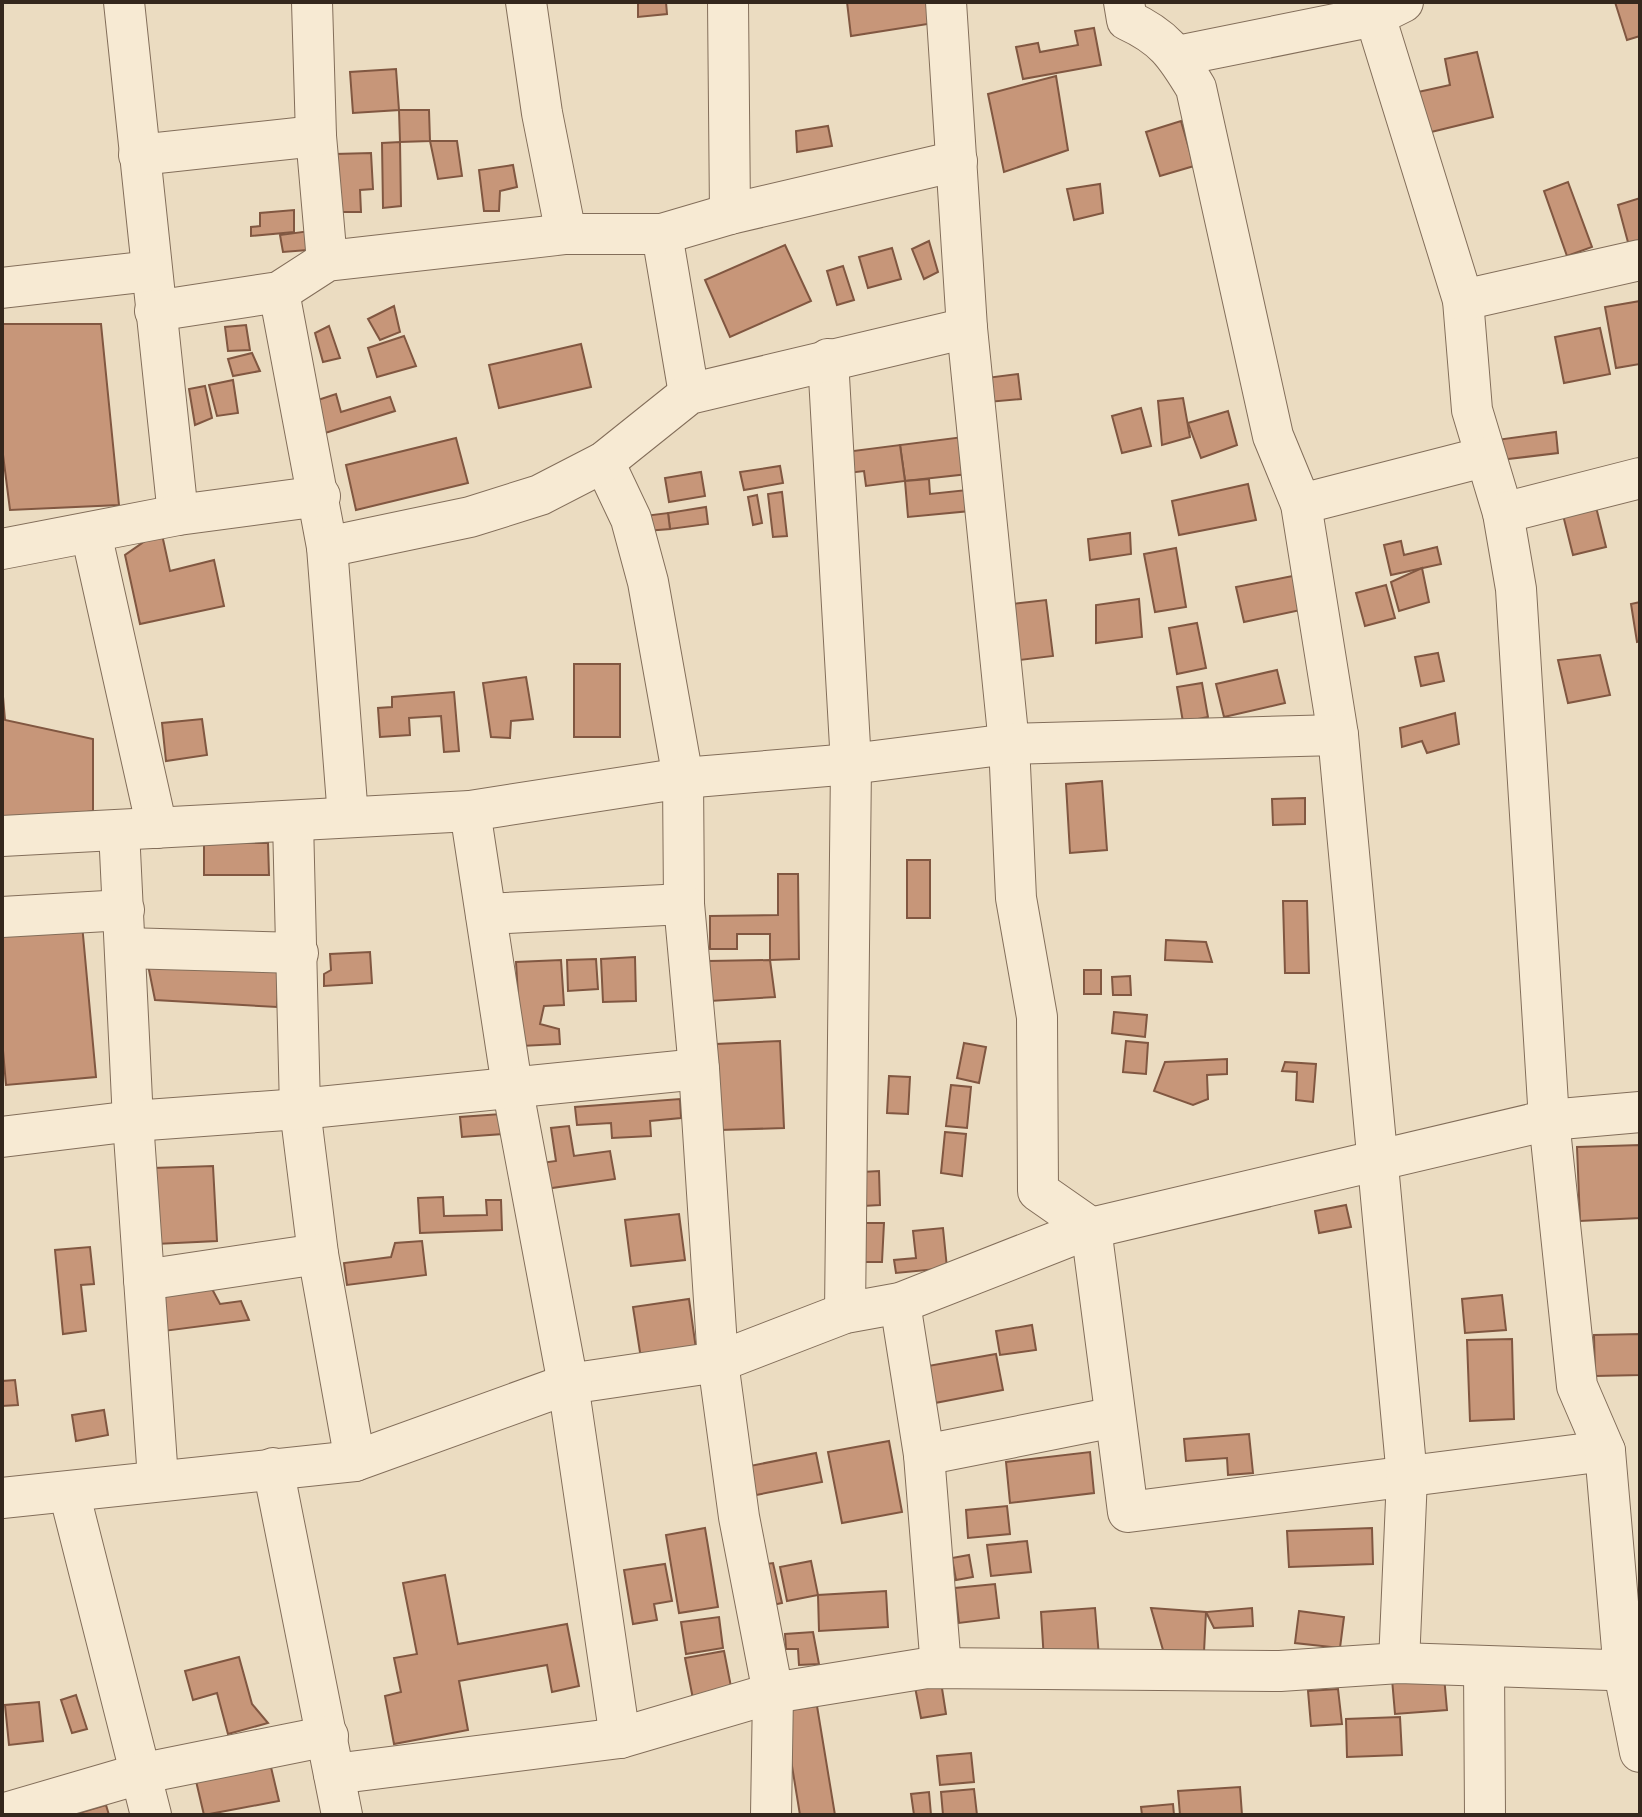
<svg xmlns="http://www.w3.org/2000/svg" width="1642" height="1817" viewBox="0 0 1642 1817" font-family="'Crimson Pro',serif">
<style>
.building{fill:#c79679;stroke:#815741;stroke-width:2}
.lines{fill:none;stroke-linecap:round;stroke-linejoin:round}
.street-casing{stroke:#836e5a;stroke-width:42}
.street{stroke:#f7ead3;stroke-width:40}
</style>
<rect width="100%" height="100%" fill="#ebdcc1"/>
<g class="building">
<polygon points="638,2 666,2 667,14 638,17"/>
<polygon points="847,2 927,2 934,23 851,36"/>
<polygon points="1615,2 1640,2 1640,36 1627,40"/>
<polygon points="1094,28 1101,65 1023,79 1016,47 1038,43 1040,52 1078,45 1075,31"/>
<polygon points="1477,52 1493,117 1427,133 1418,92 1450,85 1445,59"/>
<polygon points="396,69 399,110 353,113 350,72"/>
<polygon points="1056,76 1068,150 1004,172 988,94"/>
<polygon points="399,110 429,110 430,141 400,142"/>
<polygon points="1181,121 1194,166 1160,176 1146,132"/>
<polygon points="828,126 832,146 797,152 796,131"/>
<polygon points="430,141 457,141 462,176 438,179"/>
<polygon points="400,142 401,206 383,208 382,143"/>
<polygon points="371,153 373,189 360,190 361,212 338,212 335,154"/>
<polygon points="513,165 517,187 500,191 499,211 484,211 479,170"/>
<polygon points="1568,182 1592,247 1567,256 1544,191"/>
<polygon points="1100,184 1103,213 1074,220 1067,189"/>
<polygon points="1640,198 1640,243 1629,246 1618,205"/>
<polygon points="294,210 294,232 251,236 251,227 260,226 260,213"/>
<polygon points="317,230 320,249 283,252 280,235"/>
<polygon points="929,241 938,272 924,279 912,249"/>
<polygon points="785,245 811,301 730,337 705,280"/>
<polygon points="892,248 901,279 868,288 859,257"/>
<polygon points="843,266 854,300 837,305 827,271"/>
<polygon points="1640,301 1640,364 1616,368 1605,307"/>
<polygon points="394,306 400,332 380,340 368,319"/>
<polygon points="2,324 101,324 119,505 10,510 2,447"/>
<polygon points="246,325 250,350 228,351 225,327"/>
<polygon points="329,326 340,358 323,362 315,333"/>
<polygon points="1600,328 1610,374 1564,383 1555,337"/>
<polygon points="404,336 416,366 377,377 368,348"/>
<polygon points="581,344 591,387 499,408 489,365"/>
<polygon points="252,353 260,371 233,376 228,359"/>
<polygon points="1018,374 1021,399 988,402 986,378"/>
<polygon points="233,380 238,413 217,416 209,385"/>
<polygon points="205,386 212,418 195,425 189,389"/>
<polygon points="336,394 341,412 390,397 395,411 322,434 312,402"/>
<polygon points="1183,398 1190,437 1162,445 1158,401"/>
<polygon points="1141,408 1151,446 1122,453 1112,416"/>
<polygon points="1228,411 1237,445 1201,458 1188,423"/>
<polygon points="1556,432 1558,453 1492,461 1489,441"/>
<polygon points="963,437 968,474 905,481 900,445"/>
<polygon points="456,438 468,483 356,510 346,465"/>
<polygon points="900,445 905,481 866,486 864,471 848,473 845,452"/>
<polygon points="780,466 783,483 744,490 740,472"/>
<polygon points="701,472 705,496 669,502 665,478"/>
<polygon points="929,479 930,494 967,490 970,511 908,517 905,481"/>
<polygon points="1248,484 1256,520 1179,535 1172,501"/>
<polygon points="782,492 787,536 773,537 768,494"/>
<polygon points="757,495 762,523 753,525 748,497"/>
<polygon points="706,507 708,524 670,529 668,513"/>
<polygon points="1596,507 1606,547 1573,555 1563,515"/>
<polygon points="668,513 670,529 646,531 644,516"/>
<polygon points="161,530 170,571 214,560 224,606 140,624 125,555"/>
<polygon points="1130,533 1131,554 1090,560 1088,539"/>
<polygon points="1401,541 1404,555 1437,547 1441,564 1391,575 1384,545"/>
<polygon points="1176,548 1186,607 1155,612 1144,554"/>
<polygon points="1422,568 1429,602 1399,611 1391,582"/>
<polygon points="1303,574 1310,608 1244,622 1236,587"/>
<polygon points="1386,585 1395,618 1365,626 1356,593"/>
<polygon points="1139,599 1142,637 1096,643 1096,605"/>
<polygon points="1046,600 1053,656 1020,660 1012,604"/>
<polygon points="1640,602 1640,641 1637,642 1631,604"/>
<polygon points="1197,623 1206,668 1177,674 1169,628"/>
<polygon points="1438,653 1444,681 1421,686 1415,657"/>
<polygon points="1600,655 1610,695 1568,703 1558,660"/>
<rect x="574" y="664" width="46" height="73"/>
<polygon points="1277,670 1285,703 1224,717 1216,684"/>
<polygon points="526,677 533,719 511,721 510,738 491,737 483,683"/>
<polygon points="1202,683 1208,717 1183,722 1177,687"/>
<polygon points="2,685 5,720 93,739 93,811 2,826"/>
<polygon points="454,692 459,751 444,752 441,716 409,718 410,735 380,737 378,708 392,707 392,697"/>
<polygon points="1455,713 1459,744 1427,753 1422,741 1402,747 1400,728"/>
<polygon points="202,719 207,755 166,761 162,723"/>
<polygon points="1102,781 1107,850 1070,853 1066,784"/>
<polygon points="1305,798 1305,824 1273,825 1272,799"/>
<polygon points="204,843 268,843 269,875 204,875"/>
<rect x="907" y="860" width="23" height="58"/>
<polygon points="778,874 798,874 799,959 770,960 770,934 737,934 737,949 710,949 710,916 778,915"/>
<polygon points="1283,901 1307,901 1309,973 1285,973"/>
<polygon points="82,924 96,1077 6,1085 2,1039 2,930"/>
<polygon points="1166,940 1206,942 1212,962 1165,960"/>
<polygon points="370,952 372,983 324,986 324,974 331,970 330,954"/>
<polygon points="635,957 636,1001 603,1002 601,959"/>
<polygon points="596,959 598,989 568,991 567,960"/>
<polygon points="147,960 280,968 277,1007 155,1000"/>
<polygon points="561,960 564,1005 544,1006 540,1024 559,1029 560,1044 521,1046 516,962"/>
<polygon points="770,960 775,997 710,1001 708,961"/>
<rect x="1084" y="970" width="17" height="24"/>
<polygon points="1130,976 1131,995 1113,995 1112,977"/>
<polygon points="1114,1012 1147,1015 1145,1037 1112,1033"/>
<polygon points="780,1041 784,1128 720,1130 716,1044"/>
<polygon points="1126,1041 1148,1043 1146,1074 1123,1072"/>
<polygon points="964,1043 986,1047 979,1083 957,1078"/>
<polygon points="1227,1059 1227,1074 1207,1075 1208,1099 1193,1105 1154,1091 1165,1062"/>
<polygon points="1285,1062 1316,1064 1313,1102 1296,1100 1297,1072 1282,1071"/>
<polygon points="889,1076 910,1077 908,1114 887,1113"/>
<polygon points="951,1085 971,1087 967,1128 946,1126"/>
<polygon points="680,1099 681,1118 650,1121 651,1136 612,1138 611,1123 577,1125 575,1107"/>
<polygon points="501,1114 503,1134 462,1137 460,1117"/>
<polygon points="569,1126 574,1156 610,1151 615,1179 538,1190 534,1164 556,1161 551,1128"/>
<polygon points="945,1132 966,1134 962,1176 941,1173"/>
<polygon points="1640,1145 1640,1218 1580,1221 1577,1147"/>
<polygon points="213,1166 217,1241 156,1244 153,1168"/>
<polygon points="879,1171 880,1205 863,1206 862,1172"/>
<polygon points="443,1197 444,1216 487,1215 486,1200 501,1200 502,1230 420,1233 418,1198"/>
<polygon points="1346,1205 1351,1227 1319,1233 1315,1211"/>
<polygon points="679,1214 685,1260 631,1266 625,1220"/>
<polygon points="865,1223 884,1223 882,1262 863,1262"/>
<polygon points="943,1228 947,1268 896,1273 894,1260 916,1258 913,1231"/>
<polygon points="422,1241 426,1275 347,1285 344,1263 391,1257 395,1243"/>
<polygon points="90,1247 94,1284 81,1285 86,1331 63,1334 55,1250"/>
<polygon points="211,1287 220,1304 241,1301 249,1320 156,1332 151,1295"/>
<polygon points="1502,1295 1506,1330 1465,1333 1462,1299"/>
<polygon points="689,1299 697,1356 642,1365 633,1307"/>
<polygon points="1032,1325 1036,1350 1000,1355 996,1331"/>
<polygon points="1640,1334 1640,1375 1595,1376 1594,1335"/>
<polygon points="1512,1339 1514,1419 1470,1421 1467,1340"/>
<polygon points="996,1354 1003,1390 935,1403 928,1366"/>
<polygon points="15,1380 18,1405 2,1406 2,1381"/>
<polygon points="104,1410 108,1435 76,1441 72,1415"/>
<polygon points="1249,1434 1253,1473 1228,1475 1227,1458 1186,1461 1184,1439"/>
<polygon points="889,1441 902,1512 842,1523 828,1452"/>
<polygon points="1090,1452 1094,1493 1010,1503 1006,1462"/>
<polygon points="816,1453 822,1482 756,1495 750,1466"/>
<polygon points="1007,1506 1010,1534 968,1538 966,1510"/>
<polygon points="705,1528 718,1607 679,1613 666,1535"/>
<polygon points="1372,1528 1373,1564 1289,1567 1287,1531"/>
<polygon points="1027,1541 1031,1572 991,1576 987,1545"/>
<polygon points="969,1555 973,1577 956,1580 952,1558"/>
<polygon points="811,1561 818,1595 787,1601 780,1567"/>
<polygon points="773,1563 782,1603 768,1606 759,1565"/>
<polygon points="665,1564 672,1601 654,1604 657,1620 633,1624 624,1570"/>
<polygon points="445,1575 458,1644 567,1624 579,1686 552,1692 547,1665 459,1681 468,1730 394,1744 385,1696 401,1692 394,1658 417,1654 403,1583"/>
<polygon points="995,1584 999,1618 959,1623 955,1588"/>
<polygon points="886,1591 888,1627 819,1631 818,1595"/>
<polygon points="1095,1608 1099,1657 1044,1661 1041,1612"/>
<polygon points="1151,1608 1206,1612 1204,1652 1163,1650"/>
<polygon points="1252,1608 1253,1626 1214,1628 1206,1612"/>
<polygon points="1299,1611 1344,1617 1340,1648 1295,1643"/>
<polygon points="719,1617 723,1648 686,1654 681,1622"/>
<polygon points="813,1632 819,1664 799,1665 798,1649 786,1649 785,1634"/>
<polygon points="724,1651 733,1697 694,1704 685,1658"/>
<polygon points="239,1657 252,1704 268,1723 228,1734 217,1693 193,1700 185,1671"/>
<polygon points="1444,1676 1447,1710 1395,1714 1392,1679"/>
<polygon points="941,1682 946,1714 921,1718 915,1687"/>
<polygon points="1338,1689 1342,1724 1311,1726 1308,1691"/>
<polygon points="76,1695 87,1729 72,1733 61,1700"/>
<polygon points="39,1702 43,1741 9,1745 5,1705"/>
<polygon points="817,1706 835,1815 800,1815 783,1711"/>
<polygon points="1400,1717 1402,1755 1347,1757 1346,1719"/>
<polygon points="971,1753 974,1782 940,1785 937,1756"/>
<polygon points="270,1763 279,1801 204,1815 196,1781"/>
<polygon points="1240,1787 1242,1815 1180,1815 1178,1791"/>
<polygon points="974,1789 977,1815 943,1815 941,1792"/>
<polygon points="929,1792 931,1815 914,1815 911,1794"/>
<polygon points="1173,1804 1174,1815 1142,1815 1141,1807"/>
<polygon points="106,1805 109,1815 72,1815"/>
</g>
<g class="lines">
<g class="street-casing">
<g id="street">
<polyline points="124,2 178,515"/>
<polyline points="312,2 316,136 327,261"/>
<polyline points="526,2 542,113 566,234"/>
<polyline points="728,2 730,214"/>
<polyline points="946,2 967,328 1009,744 1016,898 1037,1017 1038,1191 1091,1228 1128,1512 1605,1451"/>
<path d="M1124 2 1127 20C1164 37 1175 53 1196 88L1273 436 1301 504 1338 735 1407 1477 1399 1663"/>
<polyline points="1403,2 1375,16 1463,300 1472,410 1503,513 1516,589 1549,1120 1577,1386 1605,1451 1624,1672 1640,1752"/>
<polyline points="1177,56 1375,16"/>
<polyline points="139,155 316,136"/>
<polyline points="662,234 689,394"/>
<polyline points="2,288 151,271"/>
<polyline points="279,292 327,547 348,817"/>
<polyline points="1463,300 1640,260"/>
<polyline points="155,311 279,292 327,261 566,234 662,234 730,214 957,161"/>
<polyline points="828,359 851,764 845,1313"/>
<polyline points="604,462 631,519 648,582 683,778 684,904 699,1069 718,1362 739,1517 773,1693 771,1815"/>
<polyline points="1301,504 1484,457"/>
<polyline points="1503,513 1640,478"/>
<polyline points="91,533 157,828"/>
<polyline points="327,547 470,517 540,495 604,462 689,394 967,328"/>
<polyline points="2,549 178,515 320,496"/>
<polyline points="470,811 512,1086 568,1384 620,1738"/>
<polyline points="293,821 300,1109 318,1254 355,1461"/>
<polyline points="119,830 133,1121 158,1479"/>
<polyline points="2,836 470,811 683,778 851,764 1009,744 1338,735"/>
<polyline points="486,914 684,904"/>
<polyline points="2,917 124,910"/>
<polyline points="125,948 298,953"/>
<polyline points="2,1137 133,1121 300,1109 699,1069"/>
<polyline points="144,1280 318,1254"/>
<polyline points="900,1303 924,1455 941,1668"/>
<polyline points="924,1455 1115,1417"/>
<polyline points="273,1468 342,1815"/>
<polyline points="69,1492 151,1815"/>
<polyline points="2,1498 355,1461 568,1384 718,1362 845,1313 900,1303 1091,1228 1549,1120 1640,1112"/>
<polyline points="1484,1668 1485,1815"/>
<polyline points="334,1774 620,1738 773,1693 927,1668 1280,1671 1399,1663 1640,1671"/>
<polyline points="2,1814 139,1774 328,1736"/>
</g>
</g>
<use href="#street" class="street"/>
</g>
<rect width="1642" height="1817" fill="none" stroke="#34271d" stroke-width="8"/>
</svg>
